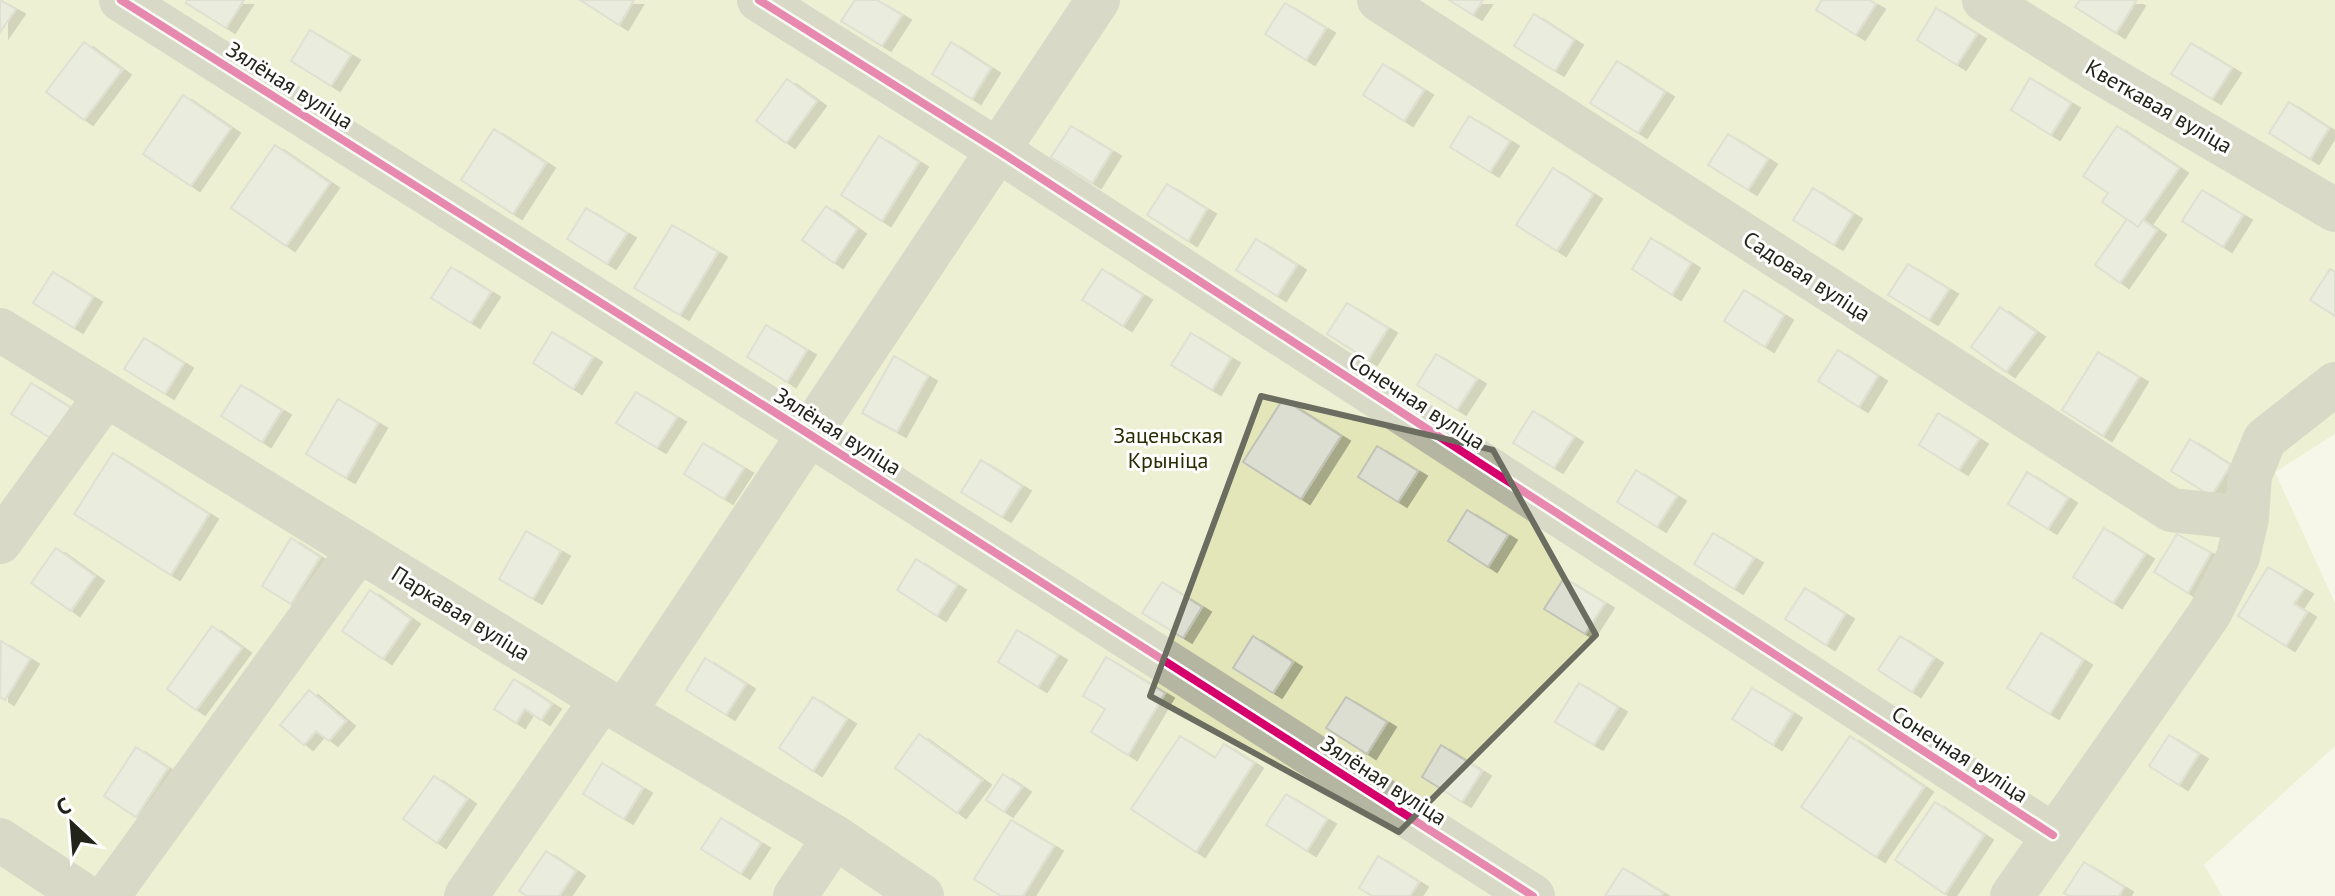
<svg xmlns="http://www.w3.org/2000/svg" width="2335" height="896" viewBox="0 0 2335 896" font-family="'PT Sans',sans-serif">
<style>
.green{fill:#e2e6b8}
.building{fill:#dcded2;stroke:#c2c3b8;stroke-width:2;filter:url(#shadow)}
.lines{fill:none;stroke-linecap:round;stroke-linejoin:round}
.minor{stroke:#b4b6a1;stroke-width:44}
.cycleway-casing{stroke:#fff;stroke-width:13}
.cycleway{stroke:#d6006c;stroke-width:8}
.marked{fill:none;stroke:#6c6d61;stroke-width:6;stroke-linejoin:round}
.labels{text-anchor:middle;stroke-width:6;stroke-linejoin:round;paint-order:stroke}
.street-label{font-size:22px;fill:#222319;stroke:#fff}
.park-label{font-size:22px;fill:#2a2d01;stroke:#fff}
</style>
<defs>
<filter id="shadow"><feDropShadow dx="9" dy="5" stdDeviation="0" flood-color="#0004"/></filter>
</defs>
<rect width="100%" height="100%" fill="#f5f7e8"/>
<polygon class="green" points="0,0 2335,0 2335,434 2275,472 2335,603 2335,746 2204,865 2222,896 0,896"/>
<g class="building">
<polygon points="0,0 16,9 0,32"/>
<polygon points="187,0 244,0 226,28 186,3"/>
<polygon points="580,0 634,0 619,25"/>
<polygon points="855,0 877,0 902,15 882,46 841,21"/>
<polygon points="1449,0 1483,0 1473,15"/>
<polygon points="1822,0 1869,0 1876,4 1856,35 1816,10"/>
<polygon points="2080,0 2134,0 2136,1 2116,33 2075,7"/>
<polygon points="1285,3 1326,28 1306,60 1265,34"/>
<polygon points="1936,8 1977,34 1957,65 1917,40"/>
<polygon points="1534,14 1574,40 1555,71 1514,46"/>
<polygon points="310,30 351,55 331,86 291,61"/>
<polygon points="84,42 122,70 84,120 46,92"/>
<polygon points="951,42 991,68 972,99 932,74"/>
<polygon points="2191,43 2232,68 2212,99 2171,74"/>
<polygon points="1617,61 1665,92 1638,133 1590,103"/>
<polygon points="1383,64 1424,90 1404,121 1363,95"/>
<polygon points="2030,78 2071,103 2051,135 2011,110"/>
<polygon points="787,79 817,101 786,143 756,121"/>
<polygon points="183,95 231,128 191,186 143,154"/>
<polygon points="2289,102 2329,128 2310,159 2269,133"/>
<polygon points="1469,116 1510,141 1490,172 1450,147"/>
<polygon points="1071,126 1112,151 1092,183 1051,157"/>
<polygon points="2117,126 2179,168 2138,227 2102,202 2108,193 2083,176"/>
<polygon points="494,129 546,163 513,214 461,180"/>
<polygon points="1728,134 1768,159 1748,190 1708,165"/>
<polygon points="879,136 919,162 882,221 841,195"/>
<polygon points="275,145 330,183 286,246 231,208"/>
<polygon points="1553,168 1593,194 1557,251 1516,225"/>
<polygon points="1167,184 1207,209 1188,241 1147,215"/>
<polygon points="1813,188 1853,214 1834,245 1793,220"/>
<polygon points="2202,190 2243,215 2223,247 2182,221"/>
<polygon points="826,206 857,229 834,263 802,240"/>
<polygon points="586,208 627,233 607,264 567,239"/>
<polygon points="2127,219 2138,227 2143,220 2157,230 2120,283 2095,265"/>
<polygon points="672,225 718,252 680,315 634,288"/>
<polygon points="1651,238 1691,263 1672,295 1632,269"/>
<polygon points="1256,239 1297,265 1277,296 1236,270"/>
<polygon points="1908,264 1949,289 1929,320 1888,295"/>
<polygon points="451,267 491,292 471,323 431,298"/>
<polygon points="1102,269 1143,295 1123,326 1082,300"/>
<polygon points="2330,269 2335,272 2335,316 2310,300"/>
<polygon points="53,272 93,297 74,328 33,303"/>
<polygon points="1744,290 1784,315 1765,347 1724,321"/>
<polygon points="1347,303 1388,328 1368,360 1327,334"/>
<polygon points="2000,307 2036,332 2006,372 1971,347"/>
<polygon points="766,325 807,350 787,382 747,357"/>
<polygon points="552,332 593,357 573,389 533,363"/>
<polygon points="1191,333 1231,358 1212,390 1171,365"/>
<polygon points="144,338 184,363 165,394 124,369"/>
<polygon points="1838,350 1878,376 1859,407 1818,381"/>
<polygon points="2098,352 2139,377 2103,436 2062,410"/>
<polygon points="1436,354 1477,379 1457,410 1417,385"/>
<polygon points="894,356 928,376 897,432 862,413"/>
<polygon points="31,383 71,408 52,439 11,414"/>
<polygon points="241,385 282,410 262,442 221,416"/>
<polygon points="636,392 677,417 657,448 616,423"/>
<polygon points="338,399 378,423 346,478 306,454"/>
<polygon points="1283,399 1341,436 1301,499 1243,462"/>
<polygon points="1533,411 1574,437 1554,468 1513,443"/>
<polygon points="1938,413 1979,439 1959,470 1919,445"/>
<polygon points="2190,439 2231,465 2211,496 2171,471"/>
<polygon points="703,443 744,468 724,499 684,474"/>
<polygon points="1377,446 1418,471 1398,502 1358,477"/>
<polygon points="113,453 209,514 171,575 74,514"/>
<polygon points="981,460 1022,486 1002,517 961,492"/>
<polygon points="1636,470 1677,496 1657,527 1617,502"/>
<polygon points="2027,472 2068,498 2048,529 2008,504"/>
<polygon points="1467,510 1508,535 1488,567 1448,541"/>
<polygon points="2104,528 2145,554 2113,603 2073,577"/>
<polygon points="526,531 561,551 533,599 499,579"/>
<polygon points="1713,533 1754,558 1734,589 1694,564"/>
<polygon points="2177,534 2211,553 2188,593 2154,572"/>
<polygon points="291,538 320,557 291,604 262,586"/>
<polygon points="56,548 95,576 71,611 31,583"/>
<polygon points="916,559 957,585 937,616 897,590"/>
<polygon points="2268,567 2304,589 2294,604 2307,612 2286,646 2238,616"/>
<polygon points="1564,578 1605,603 1585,634 1544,609"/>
<polygon points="1162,582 1202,607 1183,638 1142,613"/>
<polygon points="1805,588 1845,614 1826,645 1785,619"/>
<polygon points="370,590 411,619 383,659 342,631"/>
<polygon points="212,626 242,648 196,710 167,689"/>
<polygon points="1017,630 1058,655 1038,687 998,662"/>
<polygon points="2041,633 2083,660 2050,714 2007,688"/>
<polygon points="1253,636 1293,662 1273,693 1233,668"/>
<polygon points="1900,636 1934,658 1912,692 1878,670"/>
<polygon points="1,641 30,659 5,700 0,697"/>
<polygon points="1106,657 1165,693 1128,755 1091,732 1105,709 1083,696"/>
<polygon points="705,658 746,684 726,715 686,690"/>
<polygon points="514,679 552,704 541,720 525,709 516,723 494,709"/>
<polygon points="1579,683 1618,707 1594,745 1555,722"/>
<polygon points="1752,688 1793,713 1773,745 1732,719"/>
<polygon points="309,690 346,721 329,741 316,731 304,745 280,725"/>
<polygon points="813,697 847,719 813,771 779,748"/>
<polygon points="1346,697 1387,722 1367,754 1326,728"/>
<polygon points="919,734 982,780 957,813 895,768"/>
<polygon points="2169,735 2199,754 2179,785 2149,766"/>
<polygon points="1180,736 1215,758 1224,744 1254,763 1196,852 1131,809"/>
<polygon points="1850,736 1924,787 1876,857 1801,807"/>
<polygon points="1441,745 1482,771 1462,802 1422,777"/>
<polygon points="136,747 168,768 136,817 104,796"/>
<polygon points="602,763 643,788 624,819 583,794"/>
<polygon points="1003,774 1022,787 1004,812 986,800"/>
<polygon points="434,776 467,799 437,843 403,819"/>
<polygon points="1286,794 1327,819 1307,851 1266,825"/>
<polygon points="1935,802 1984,835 1945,894 1895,860"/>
<polygon points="721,818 761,843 741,874 701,849"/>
<polygon points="1011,820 1054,846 1023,896 1001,896 974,879"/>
<polygon points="546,851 576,871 559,896 527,896 519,891"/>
<polygon points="1378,856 1419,882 1410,896 1372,896 1359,888"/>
<polygon points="2084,862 2124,887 2119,896 2069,896 2064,893"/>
<polygon points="1623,868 1663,893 1661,896 1605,896"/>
</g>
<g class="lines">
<g class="minor">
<polyline points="121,0 809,434 1533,896"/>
<polyline points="759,0 999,151 2053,835"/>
<polyline points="1379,0 2171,510 2247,518"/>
<polyline points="1984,0 2101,73 2335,210"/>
<polyline points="0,330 602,699 835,837 922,896"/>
<polyline points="0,542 106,395"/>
<polyline points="624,712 1098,0"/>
<polyline points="0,840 85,896"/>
<polyline points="108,896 359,550"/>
<polyline points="466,896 602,699"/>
<polyline points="795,896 835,837"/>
<polyline points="2012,896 2210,613 2238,557 2247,518 2250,475 2265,439 2335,384"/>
</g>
<g class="cycleway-casing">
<g id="cycleway">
<polyline points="121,0 809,434 1533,896"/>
<polyline points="759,0 999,151 2053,835"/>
</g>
</g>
<use href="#cycleway" class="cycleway"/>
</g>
<path d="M0 0H2335V896H0ZM1261 396 1493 450 1596 635 1399 832 1150 696Z" fill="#f5f7e8" fill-opacity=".55" fill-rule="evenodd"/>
<path class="marked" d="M1261 396 1493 450 1596 635 1399 832 1150 696Z"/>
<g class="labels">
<g class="street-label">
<text transform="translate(290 85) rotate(32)" y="8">Зялёная вуліца</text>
<text transform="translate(2159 106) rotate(30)" y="8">Кветкавая вуліца</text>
<text transform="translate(1807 276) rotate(33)" y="8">Садовая вуліца</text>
<text transform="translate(1417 401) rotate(33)" y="8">Сонечная вуліца</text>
<text transform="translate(838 431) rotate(32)" y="8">Зялёная вуліца</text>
<text transform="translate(461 613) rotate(32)" y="8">Паркавая вуліца</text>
<text transform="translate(1960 754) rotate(33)" y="8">Сонечная вуліца</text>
<text transform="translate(1384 780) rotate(33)" y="8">Зялёная вуліца</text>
</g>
<g class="park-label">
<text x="1168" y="443">Заценьская<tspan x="1168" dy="25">Крыніца</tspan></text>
</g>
</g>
<g transform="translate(72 824) rotate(334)" stroke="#ffffff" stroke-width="6" paint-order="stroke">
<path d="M0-6L14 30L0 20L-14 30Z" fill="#222319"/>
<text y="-12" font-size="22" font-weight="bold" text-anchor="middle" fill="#222319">С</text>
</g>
</svg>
